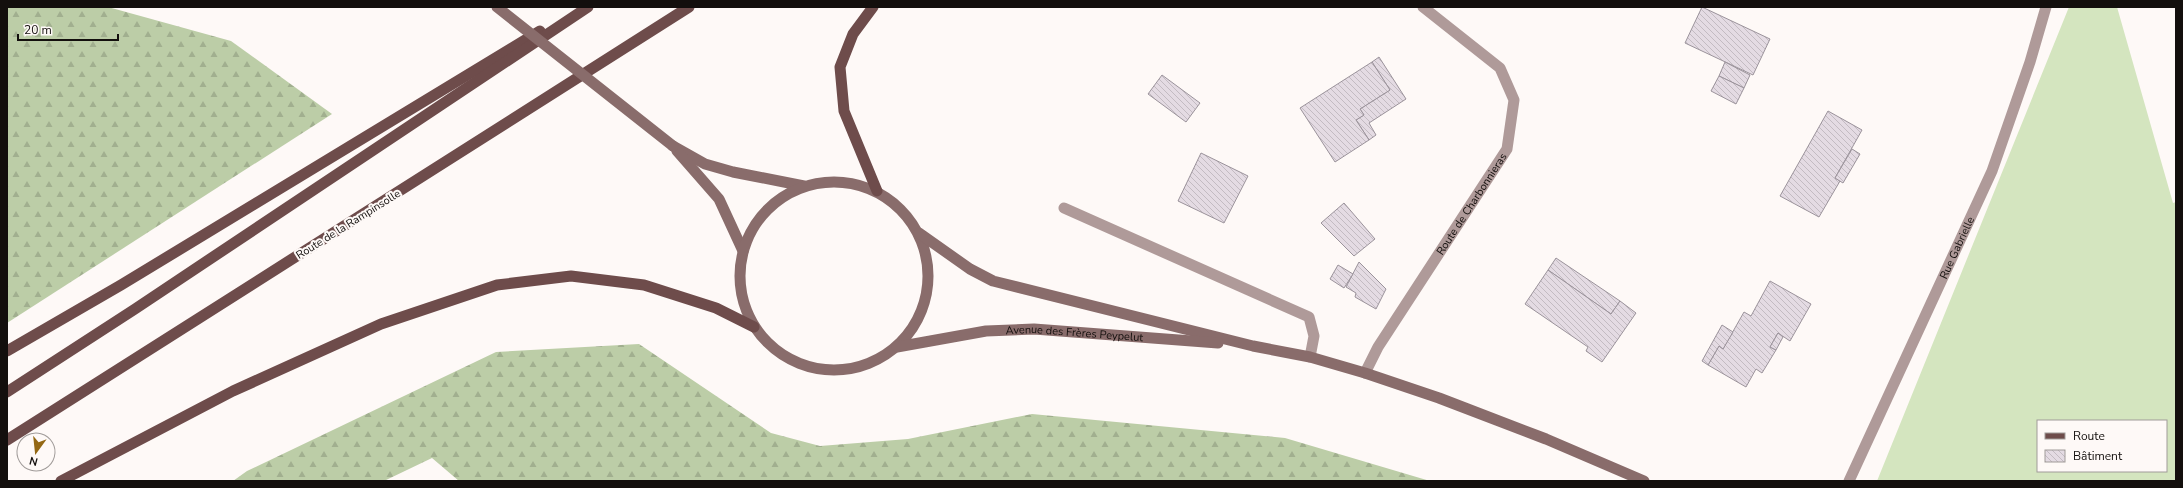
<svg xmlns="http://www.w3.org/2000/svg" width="2183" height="488" viewBox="0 0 2183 488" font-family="'Nunito Sans',sans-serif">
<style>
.grass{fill:#d4e5bf;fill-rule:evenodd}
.forest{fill:url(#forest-firs)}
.building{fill:url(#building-back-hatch);stroke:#9b939b}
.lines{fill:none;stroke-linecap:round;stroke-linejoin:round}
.minor{stroke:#af9a99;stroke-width:11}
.secondary{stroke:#896c6b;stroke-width:11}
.primary{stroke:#6e4c4b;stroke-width:11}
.secondary-bridge{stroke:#896c6b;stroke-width:11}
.labels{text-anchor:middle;stroke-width:4;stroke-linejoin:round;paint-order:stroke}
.street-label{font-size:11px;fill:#130f0d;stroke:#fef9f7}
</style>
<defs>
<pattern id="forest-firs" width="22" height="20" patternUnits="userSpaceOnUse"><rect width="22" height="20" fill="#bccda7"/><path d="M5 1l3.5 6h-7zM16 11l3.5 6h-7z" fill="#a1af8f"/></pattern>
<pattern id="building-back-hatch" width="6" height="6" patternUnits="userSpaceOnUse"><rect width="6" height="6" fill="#e4dbe3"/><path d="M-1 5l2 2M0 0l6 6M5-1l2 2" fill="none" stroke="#c3bbc2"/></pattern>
</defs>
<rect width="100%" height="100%" fill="#fef9f7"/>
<path class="grass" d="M2069 7H2117L2173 203 2176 202V481H1877ZM2038 421H2166V471H2038Z"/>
<g class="forest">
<polygon points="7,7 108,7 231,41 332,114 7,323"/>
<polygon points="639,344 771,433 820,446 908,439 1032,414 1285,438 1430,481 459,481 432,458 384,481 233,481 247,471 496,352"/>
</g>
<g class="building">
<polygon points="1702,7 1770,39 1753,75 1685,43"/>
<polygon points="1379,57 1406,99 1369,123 1376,135 1369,140 1356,120 1364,115 1360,109 1390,90 1372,62"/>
<polygon points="1372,62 1390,90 1360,109 1364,115 1356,120 1369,140 1335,162 1300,108"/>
<polygon points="1725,62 1750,75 1744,88 1719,76"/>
<polygon points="1162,75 1200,103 1186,122 1148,94"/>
<polygon points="1719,76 1744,88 1736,104 1711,91"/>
<polygon points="1828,111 1862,130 1835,178 1840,181 1819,217 1780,196"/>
<polygon points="1852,149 1860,154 1843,183 1835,178"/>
<polygon points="1201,153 1248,176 1224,223 1178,201"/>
<polygon points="1344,203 1375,239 1354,256 1321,223"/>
<polygon points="1556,258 1620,301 1611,314 1548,270"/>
<polygon points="1359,262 1386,289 1376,309 1355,297 1356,293 1346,287"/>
<polygon points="1338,265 1353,274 1344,288 1330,279"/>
<polygon points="1548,270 1611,314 1620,301 1636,313 1602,362 1586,351 1588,347 1525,304"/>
<polygon points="1770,281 1811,304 1790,341 1778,333 1770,347 1776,350 1762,373 1756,369 1746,387 1708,365 1719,346 1723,349 1744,312 1751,316"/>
<polygon points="1722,325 1733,332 1723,349 1719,346 1708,365 1702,361"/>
<polygon points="1778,333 1783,337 1776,350 1770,347"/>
</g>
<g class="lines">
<g class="minor">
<polyline points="1064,208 1309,317 1314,336 1310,357"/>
<path id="s1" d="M1365 373 1378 347 1507 149 1514 100 1500 68 1423 7"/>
<path id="s2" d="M1849 481 1992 171 2030 62 2046 7"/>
</g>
<g class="secondary">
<polyline points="673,146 705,164 733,172 804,186"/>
<polyline points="677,151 719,199 743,251"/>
<circle cx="834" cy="276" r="94"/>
<polyline points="919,233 970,269 993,281 1253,346 1310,357 1365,373 1439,398 1546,439 1644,481"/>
<path id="s3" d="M897 347 986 331 1034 329 1218 343"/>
</g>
<g class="primary">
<polyline points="873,7 853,34 840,67 844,111 877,191"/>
<polyline points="7,351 121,285 540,31"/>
<polyline points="7,392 135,309 588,7"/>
<polyline points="7,440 689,7"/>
<polyline points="61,481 233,391 381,324 497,285 571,276 644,285 716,308 754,327"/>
</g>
<polyline class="secondary-bridge" points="497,7 673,146"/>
</g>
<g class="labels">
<g class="street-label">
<text dy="4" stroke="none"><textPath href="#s1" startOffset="200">Route de Charbonnieras</textPath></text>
<text transform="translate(348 224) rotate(-32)" y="4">Route de la Rampinsolle</text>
<text dy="4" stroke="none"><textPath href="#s2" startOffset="257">Rue Gabrielle</textPath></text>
<text dy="4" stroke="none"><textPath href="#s3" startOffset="179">Avenue des Frères Peypelut</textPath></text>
</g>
</g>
<rect width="2183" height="488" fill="none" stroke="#130f0d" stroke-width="16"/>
<rect x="2037" y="420" width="130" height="52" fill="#fef9f7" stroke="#a09b99"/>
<rect x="2045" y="433" width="20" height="6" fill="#6e4c4b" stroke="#a09b99"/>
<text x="2073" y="440" font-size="12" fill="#130f0d">Route</text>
<rect x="2045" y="450" width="20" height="12" fill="url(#building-back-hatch)" stroke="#a09b99"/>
<text x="2073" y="460" font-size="12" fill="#130f0d">Bâtiment</text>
<g transform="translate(36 452) rotate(195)"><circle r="19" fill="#fef9f7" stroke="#a09b99"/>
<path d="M0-3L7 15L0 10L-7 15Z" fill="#946814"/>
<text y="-6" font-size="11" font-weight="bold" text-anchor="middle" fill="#130f0d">N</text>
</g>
<path d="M18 34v6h100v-6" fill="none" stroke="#130f0d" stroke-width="2"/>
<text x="24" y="34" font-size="12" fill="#130f0d" stroke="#fef9f7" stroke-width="3" paint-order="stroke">20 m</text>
</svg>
